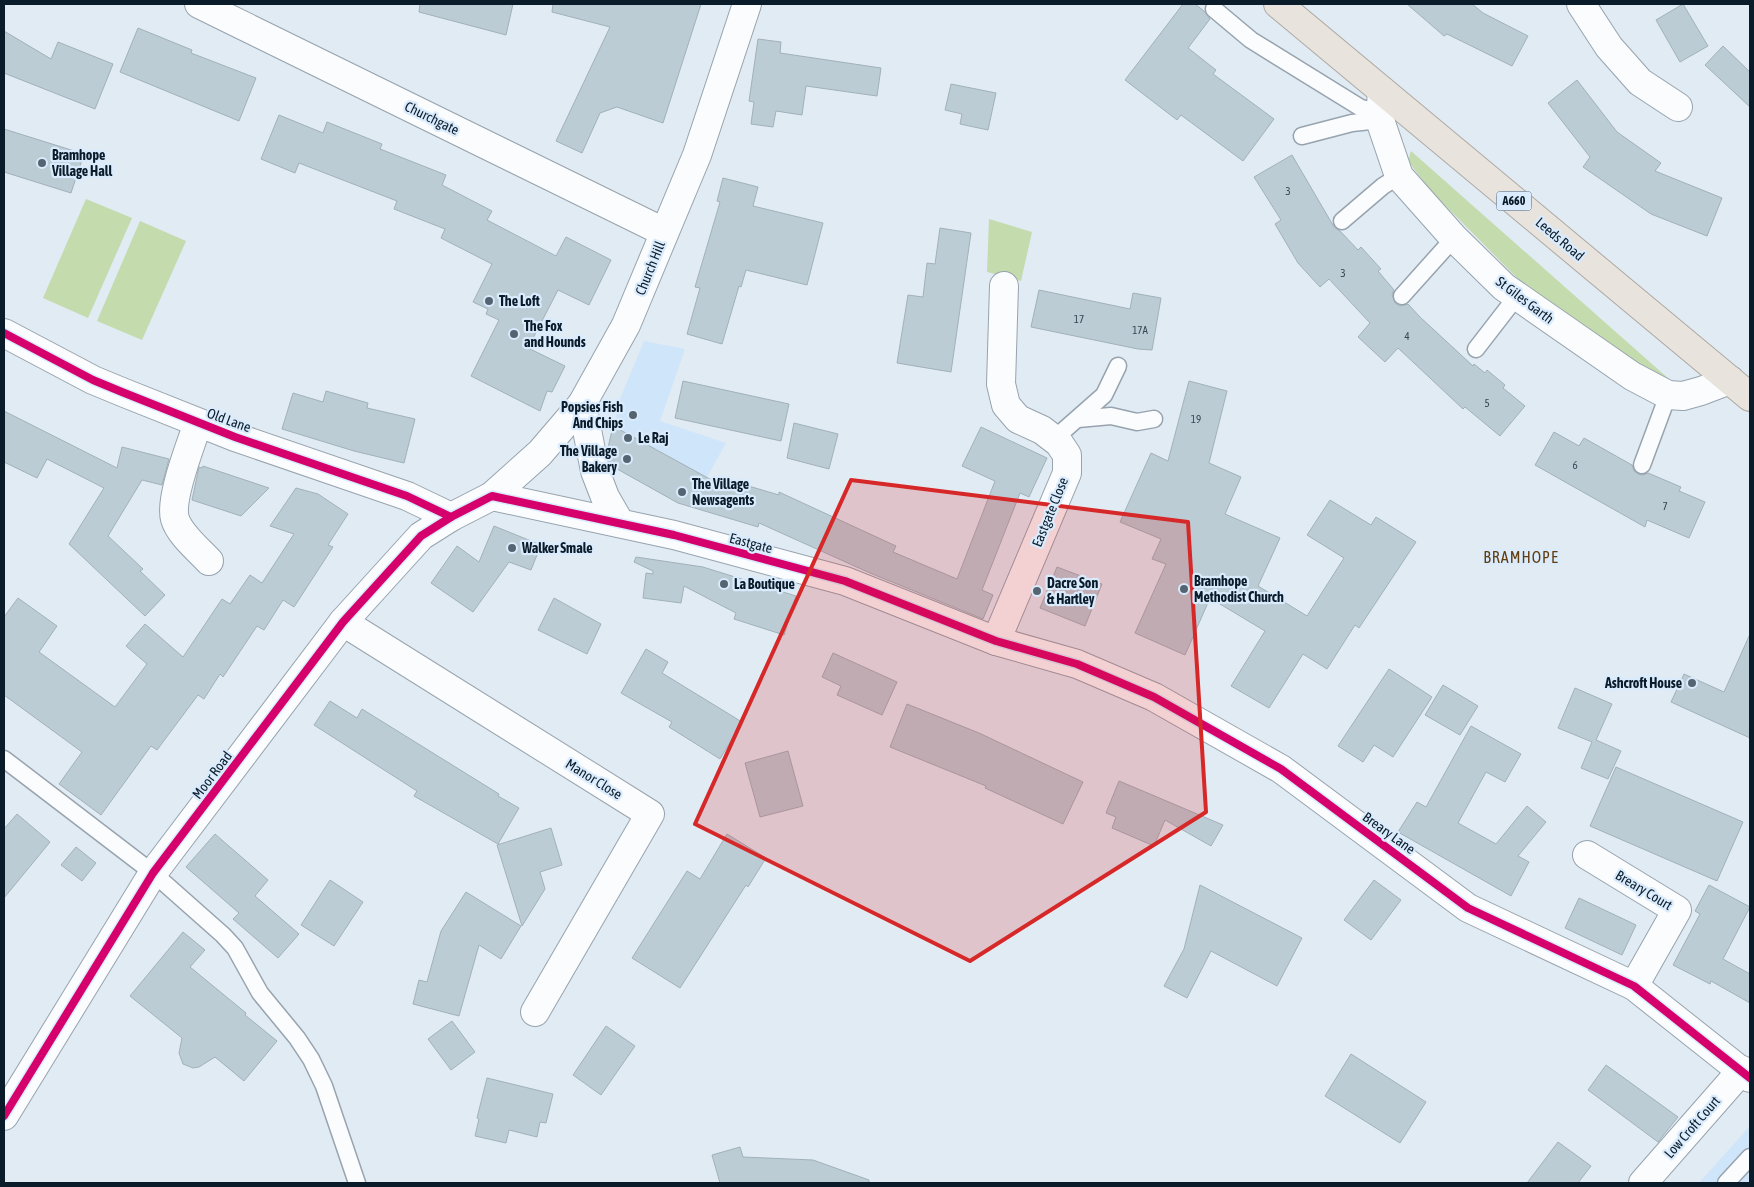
<svg xmlns="http://www.w3.org/2000/svg" width="1754" height="1187" viewBox="0 0 1754 1187" font-family="'Asap Condensed',sans-serif">
<style>
.built{fill:#cfe5f9}
.green{fill:#c4dbae}
.building{fill:#bbccd5;stroke:#a1b1ba}
.lines{fill:none;stroke-linecap:round;stroke-linejoin:round}
.service-casing{stroke:#97a3ae;stroke-width:19}
.minor-casing{stroke:#97a3ae;stroke-width:30}
.tertiary-casing{stroke:#97a3ae;stroke-width:30}
.trunk-casing{stroke:#ada9a3;stroke-width:30}
.service{stroke:#fafcfd;stroke-width:16}
.minor{stroke:#fafcfd;stroke-width:28}
.tertiary{stroke:#fafcfd;stroke-width:28}
.trunk{stroke:#e8e3dc;stroke-width:28}
.cycleway-casing{stroke:#d9ebfc;stroke-width:11}
.cycleway{stroke:#d6006c;stroke-width:8}
.marked{fill:#d62828;fill-opacity:0.2;stroke:#d62828;stroke-width:4;stroke-linejoin:round}
.poi-dot{fill:#556471;stroke:#d9ebfc;stroke-width:2}
.labels{text-anchor:middle;stroke-width:4.5;stroke-linejoin:round;paint-order:stroke}
.number-label{font-size:11px;fill:#364755}
.shield{fill:#d9ebfc;stroke:#485969;stroke-width:1}
.shield-label{font-size:12px;font-weight:bold;fill:#0a1b2a}
.street-label{font-size:14px;fill:#0a1b2a;stroke:#d9ebfc}
.poi-label{font-size:14px;font-weight:bold;fill:#0a1b2a;stroke:#d9ebfc;text-anchor:start}
.quarter-label{font-size:16px;letter-spacing:1px;fill:#633c0d;stroke:#d9ebfc}
</style>
<rect width="100%" height="100%" fill="#e1ebf4"/>
<g class="built">
<polygon points="644,341 685,349 660,421 726,443 691,506 678,503 608,464 607,454 620,399"/>
<polygon points="1750,1126 1750,1183 1699,1183"/>
</g>
<g class="green">
<polygon points="1411,151 1669,379 1659,379 1519,280 1431,191 1408,161"/>
<polygon points="86,199 132,218 88,318 43,298"/>
<polygon points="989,219 1032,232 1021,281 987,272"/>
<polygon points="140,221 186,241 142,340 97,321"/>
</g>
<g class="building">
<polygon points="420,4 513,4 506,35 419,12"/>
<polygon points="553,4 701,4 663,123 617,107 600,113 582,153 556,141 610,27 552,12"/>
<polygon points="1183,4 1195,4 1204,11 1210,19 1188,48 1216,70 1213,74 1274,119 1243,161 1181,115 1177,120 1125,80"/>
<polygon points="1407,4 1472,4 1483,13 1528,36 1512,66 1447,34 1444,36"/>
<polygon points="1683,4 1708,46 1680,62 1656,20"/>
<polygon points="138,28 192,50 191,53 256,78 239,121 120,72"/>
<polygon points="4,31 51,59 58,42 113,64 95,109 4,73"/>
<polygon points="758,39 781,42 780,53 881,68 877,96 806,86 802,115 776,111 773,127 751,124 754,102 749,101"/>
<polygon points="1723,46 1750,72 1750,107 1705,65"/>
<polygon points="1577,80 1617,132 1661,163 1655,171 1722,198 1707,236 1651,214 1583,167 1590,157 1548,103"/>
<polygon points="951,84 996,93 988,130 960,124 962,114 945,110"/>
<polygon points="279,115 323,133 327,122 382,144 380,149 446,175 442,185 492,211 487,220 556,256 566,237 611,260 589,305 558,290 528,348 565,366 552,392 547,391 540,411 471,376 499,320 486,314 488,309 473,302 492,264 441,238 445,229 394,209 397,201 299,163 295,173 261,159"/>
<polygon points="4,129 84,154 71,193 4,172"/>
<polygon points="1292,155 1334,227 1340,231 1358,250 1361,247 1381,269 1378,271 1394,290 1392,294 1395,303 1400,306 1408,304 1420,317 1473,366 1474,364 1485,373 1487,370 1505,385 1503,388 1525,406 1500,436 1465,407 1463,409 1398,348 1385,362 1358,337 1370,323 1329,279 1320,287 1298,263 1275,224 1281,220 1254,177"/>
<polygon points="723,178 758,187 753,206 823,223 807,285 746,270 741,287 739,286 722,344 687,334 700,288 695,287 720,202 717,201"/>
<polygon points="940,228 971,233 951,372 897,363 908,295 923,297 927,263 935,264"/>
<polygon points="1039,290 1130,309 1133,293 1161,298 1152,350 1138,349 1031,327"/>
<polygon points="683,381 789,404 781,441 675,418"/>
<polygon points="1189,381 1227,391 1209,463 1241,477 1225,514 1280,538 1258,586 1307,616 1344,558 1307,535 1330,500 1371,525 1376,517 1416,542 1359,628 1355,625 1327,669 1303,654 1269,708 1231,686 1265,631 1210,598 1185,655 1135,633 1166,564 1152,559 1161,539 1120,522 1151,453 1168,461"/>
<polygon points="326,391 368,403 367,408 415,419 404,463 354,451 282,429 293,393 323,402"/>
<polygon points="4,411 117,468 122,447 169,459 162,485 142,480 108,536 143,569 140,571 165,595 145,616 69,544 104,488 47,459 37,478 4,462"/>
<polygon points="794,423 838,434 829,469 787,458"/>
<polygon points="613,426 717,483 718,477 779,495 779,492 896,546 893,552 957,579 995,481 962,466 981,427 1047,458 1029,497 1020,493 982,590 993,595 983,619 870,573 759,523 758,527 678,503 610,465 607,452"/>
<polygon points="1554,432 1579,446 1584,438 1632,465 1634,471 1638,474 1643,475 1648,473 1681,487 1679,491 1705,502 1689,538 1647,520 1645,527 1535,465"/>
<polygon points="203,466 269,488 241,516 192,500 199,467 202,468"/>
<polygon points="296,488 318,494 348,514 328,545 333,547 294,607 283,600 264,630 257,626 223,677 220,674 204,699 198,695 157,750 151,746 101,815 59,784 82,752 4,695 4,617 18,598 57,626 39,652 115,707 147,664 126,646 145,624 183,657 222,599 230,604 250,575 262,583 294,534 270,526"/>
<polygon points="494,526 541,545 531,570 509,562 473,612 431,583 457,546 479,562"/>
<polygon points="636,557 703,567 796,596 784,635 734,619 736,613 684,586 681,603 643,598 646,573 653,574 653,571 634,562"/>
<polygon points="1057,567 1102,584 1085,626 1040,608"/>
<polygon points="554,598 601,624 587,654 538,630"/>
<polygon points="1750,634 1750,738 1671,702 1684,674 1724,692"/>
<polygon points="646,649 668,662 662,673 742,722 720,759 669,727 672,722 621,693"/>
<polygon points="833,653 897,682 882,715 837,695 841,686 822,677"/>
<polygon points="1389,669 1432,697 1393,757 1374,745 1363,762 1338,746"/>
<polygon points="1443,685 1478,706 1460,735 1425,715"/>
<polygon points="1575,688 1612,704 1596,740 1621,751 1608,779 1581,768 1592,742 1558,728"/>
<polygon points="330,701 357,718 362,709 499,794 498,796 519,808 498,844 414,796 417,791 314,725"/>
<polygon points="907,704 979,733 1083,782 1063,824 985,788 986,786 890,747"/>
<polygon points="1471,726 1521,754 1505,782 1486,772 1458,823 1496,844 1527,806 1546,822 1518,856 1529,862 1511,896 1398,832 1417,802 1426,807"/>
<polygon points="788,751 803,806 760,817 745,763"/>
<polygon points="1616,767 1743,822 1717,881 1590,826"/>
<polygon points="1119,781 1150,794 1223,825 1211,846 1165,820 1154,846 1112,828 1116,817 1106,813"/>
<polygon points="17,814 50,842 4,898 4,829"/>
<polygon points="551,828 562,865 540,872 545,889 522,926 497,845"/>
<polygon points="215,834 268,880 255,896 299,934 278,958 233,919 239,913 186,867"/>
<polygon points="727,834 766,858 748,887 746,885 680,988 632,958 687,871 700,879"/>
<polygon points="76,847 96,863 82,881 61,865"/>
<polygon points="330,880 363,902 334,946 301,925"/>
<polygon points="1374,880 1401,900 1371,940 1344,920"/>
<polygon points="1200,885 1302,938 1277,986 1211,951 1187,998 1164,986 1184,949"/>
<polygon points="1709,885 1750,907 1723,959 1750,974 1750,1003 1711,981 1710,984 1673,965 1700,914 1695,911"/>
<polygon points="466,892 521,926 501,959 479,945 459,1016 413,1004 419,980 427,982 441,931"/>
<polygon points="1579,898 1636,925 1622,955 1565,928"/>
<polygon points="183,932 205,950 190,967 246,1013 245,1015 277,1041 244,1081 215,1057 199,1067 193,1068 183,1064 179,1053 182,1038 130,996"/>
<polygon points="452,1021 475,1052 451,1070 428,1039"/>
<polygon points="606,1026 635,1046 601,1095 573,1075"/>
<polygon points="1351,1054 1426,1102 1400,1143 1325,1096"/>
<polygon points="1606,1065 1678,1117 1658,1142 1588,1090"/>
<polygon points="487,1078 553,1094 546,1123 540,1122 537,1137 509,1130 506,1143 475,1136 479,1119 477,1118"/>
<polygon points="1558,1142 1591,1166 1578,1183 1527,1183"/>
<polygon points="740,1147 743,1157 813,1160 869,1180 869,1183 720,1183 712,1155"/>
</g>
<g class="lines">
<g class="service-casing">
<g id="service">
<polyline points="1214,9 1251,40 1361,108 1380,112"/>
<polyline points="1302,136 1352,123 1380,120"/>
<polyline points="1342,221 1383,186 1399,176"/>
<polyline points="1402,296 1454,238"/>
<polyline points="1476,349 1517,296"/>
<polyline points="1078,419 1111,416 1137,422 1154,419"/>
<polyline points="1054,439 1104,395 1118,366"/>
<polyline points="1642,465 1668,395"/>
<polyline points="4,759 153,873 223,935 235,948 260,993 297,1038 311,1059 324,1086 357,1183"/>
<polyline points="1726,1183 1750,1157"/>
</g>
</g>
<g class="minor-casing">
<g id="minor">
<polyline points="199,4 664,232"/>
<polyline points="1581,4 1609,47 1640,82 1678,107"/>
<polyline points="1382,91 1380,120 1399,176 1454,238 1504,287 1632,376 1668,395 1683,396 1701,391 1730,380"/>
<polyline points="582,404 595,471 605,497 620,523"/>
<path d="M198 423C191 444 169 499 175 519 180 535 198 549 209 561"/>
<polyline points="492,496 540,453 582,404 626,325 697,155 747,4"/>
<polyline points="343,622 650,814 535,1012"/>
<polyline points="996,641 1067,473 1067,455 1059,443 1042,430 1018,419 1006,405 1001,384 1004,286"/>
<polyline points="1587,855 1677,910 1634,986"/>
<polyline points="1643,1183 1742,1070"/>
</g>
</g>
<g class="tertiary-casing">
<g id="tertiary">
<polyline points="4,333 93,380 122,392 235,437 407,496 451,517"/>
<polyline points="4,1116 153,873 343,622 421,536 451,517 492,496 674,535 845,581 996,641 1077,664 1154,697 1281,769 1468,908 1634,986 1750,1078"/>
</g>
</g>
<g class="trunk-casing">
<polyline id="trunk" points="1278,4 1750,397"/>
</g>
<use href="#service" class="service"/>
<use href="#minor" class="minor"/>
<use href="#tertiary" class="tertiary"/>
<use href="#trunk" class="trunk"/>
<g class="cycleway-casing">
<g id="cycleway">
<polyline points="4,333 93,380 122,392 235,437 407,496 451,517"/>
<polyline points="4,1116 153,873 343,622 421,536 451,517 492,496 674,535 845,581 996,641 1077,664 1154,697 1281,769 1468,908 1634,986 1750,1078"/>
</g>
</g>
<use href="#cycleway" class="cycleway"/>
</g>
<path class="marked" d="M851 480 1188 522 1206 812 970 961 695 824Z"/>
<g class="poi-dot">
<circle cx="42" cy="163" r="5"/>
<circle cx="489" cy="301" r="5"/>
<circle cx="514" cy="334" r="5"/>
<circle cx="633" cy="415" r="5"/>
<circle cx="628" cy="438" r="5"/>
<circle cx="627" cy="459" r="5"/>
<circle cx="682" cy="492" r="5"/>
<circle cx="512" cy="548" r="5"/>
<circle cx="724" cy="584" r="5"/>
<circle cx="1184" cy="589" r="5"/>
<circle cx="1037" cy="591" r="5"/>
<circle cx="1692" cy="683" r="5"/>
</g>
<g class="labels">
<g class="number-label">
<text x="1288" y="195">3</text>
<text x="1343" y="277">3</text>
<text x="1079" y="323">17</text>
<text x="1140" y="334">17A</text>
<text x="1407" y="340">4</text>
<text x="1487" y="407">5</text>
<text x="1196" y="423">19</text>
<text x="1575" y="469">6</text>
<text x="1665" y="510">7</text>
</g>
<rect class="shield" x="1496.5" y="191.5" width="35" height="19" rx="4"/>
<g class="shield-label">
<text x="1514" y="205">A660</text>
</g>
<g class="street-label">
<text transform="translate(432 118) rotate(26)" y="5">Churchgate</text>
<text transform="translate(1560 239) rotate(40)" y="5">Leeds Road</text>
<text transform="translate(650 268) rotate(-68)" y="5">Church Hill</text>
<text transform="translate(1525 300) rotate(37)" y="5">St Giles Garth</text>
<text transform="translate(229 420) rotate(20)" y="5">Old Lane</text>
<text transform="translate(1050 512) rotate(-68)" y="5">Eastgate Close</text>
<text transform="translate(751 543) rotate(15)" y="5">Eastgate</text>
<text transform="translate(212 775) rotate(-53)" y="5">Moor Road</text>
<text transform="translate(594 779) rotate(32)" y="5">Manor Close</text>
<text transform="translate(1389 833) rotate(36)" y="5">Breary Lane</text>
<text transform="translate(1644 890) rotate(31)" y="5">Breary Court</text>
<text transform="translate(1692 1127) rotate(-49)" y="5">Low Croft Court</text>
</g>
<g class="poi-label">
<text x="52" y="160">Bramhope<tspan x="52" dy="16">Village Hall</tspan></text>
<text x="499" y="306">The Loft</text>
<text x="524" y="331">The Fox<tspan x="524" dy="16">and Hounds</tspan></text>
<text x="623" y="412" text-anchor="end">Popsies Fish<tspan x="623" dy="16">And Chips</tspan></text>
<text x="638" y="443">Le Raj</text>
<text x="617" y="456" text-anchor="end">The Village<tspan x="617" dy="16">Bakery</tspan></text>
<text x="692" y="489">The Village<tspan x="692" dy="16">Newsagents</tspan></text>
<text x="522" y="553">Walker Smale</text>
<text x="1194" y="586">Bramhope<tspan x="1194" dy="16">Methodist Church</tspan></text>
<text x="1047" y="588">Dacre Son<tspan x="1047" dy="16">&amp; Hartley</tspan></text>
<text x="734" y="589">La Boutique</text>
<text x="1682" y="688" text-anchor="end">Ashcroft House</text>
</g>
<g class="quarter-label">
<text x="1521" y="563">BRAMHOPE</text>
</g>
</g>
<rect width="1754" height="1187" fill="none" stroke="#0a1b2a" stroke-width="10"/>
</svg>
